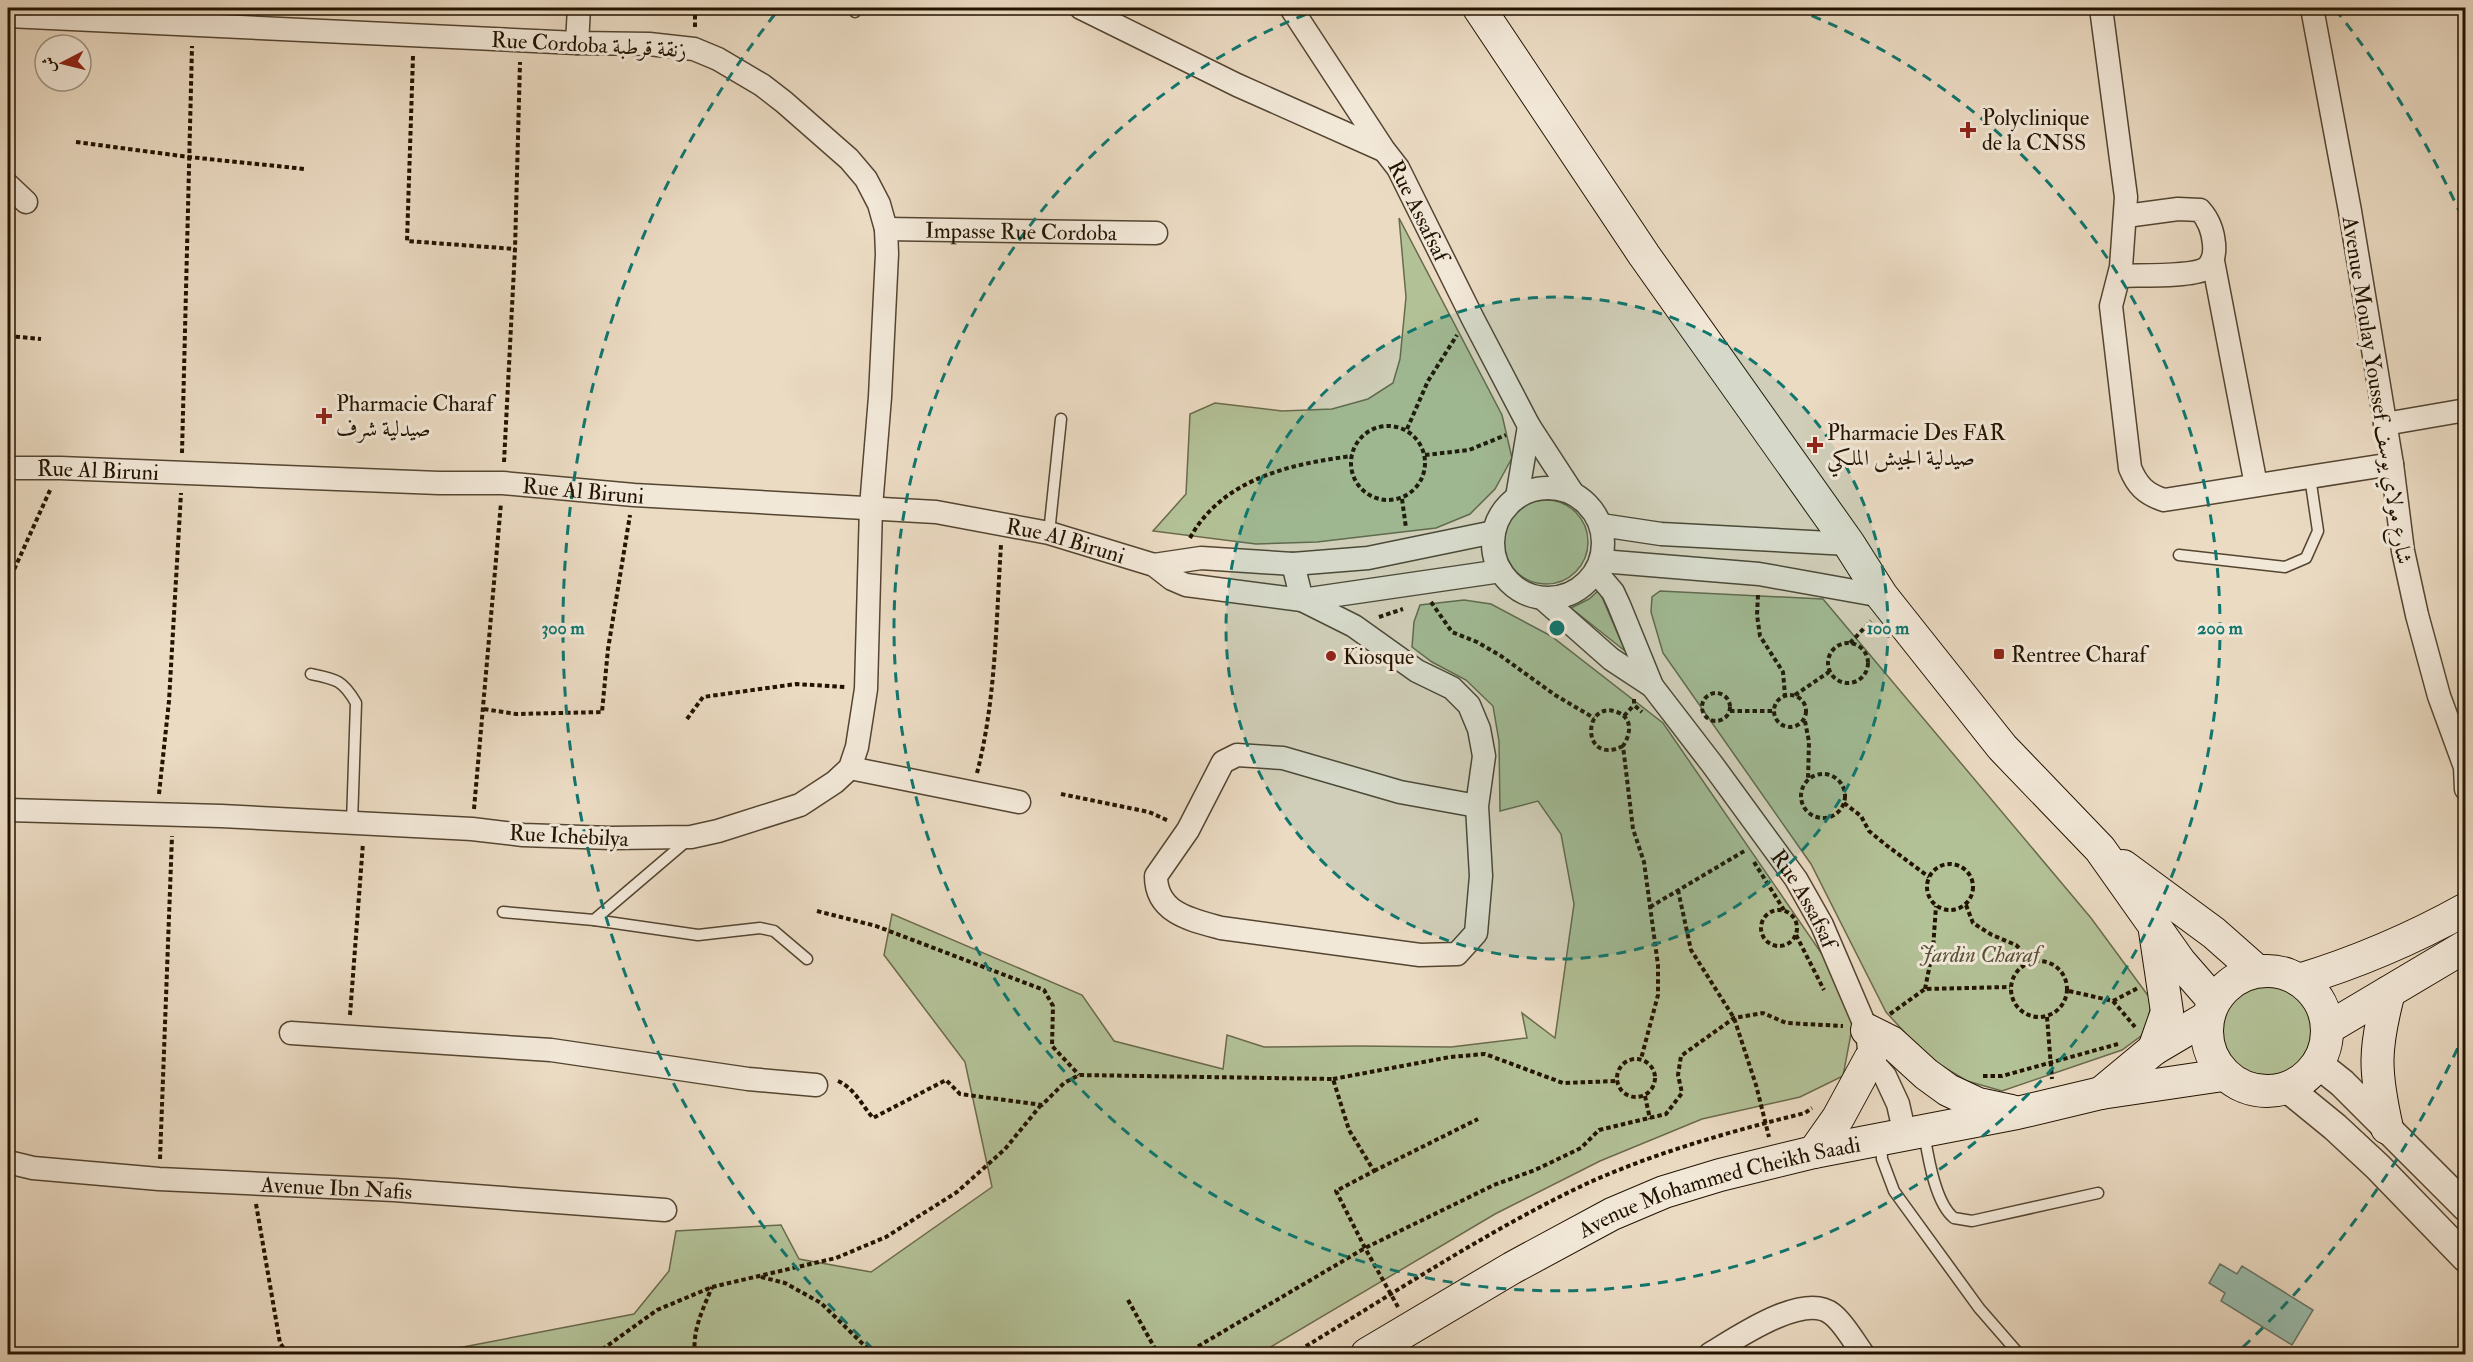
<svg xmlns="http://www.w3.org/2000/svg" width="2473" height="1362" viewBox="0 0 2473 1362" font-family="'IM FELL Double Pica',Amiri,serif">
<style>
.green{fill:#b3c197;stroke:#6a6a4c;stroke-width:1.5}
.water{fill:#99bcad;stroke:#697868;stroke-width:1.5}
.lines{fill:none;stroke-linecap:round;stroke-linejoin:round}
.service-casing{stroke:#544531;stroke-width:13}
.minor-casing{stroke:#544531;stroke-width:25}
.tertiary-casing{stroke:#544531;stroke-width:31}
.secondary-casing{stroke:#221300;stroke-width:34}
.path{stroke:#221300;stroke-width:4;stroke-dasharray:4.5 3;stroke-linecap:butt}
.service{stroke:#f2e8d8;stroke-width:10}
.minor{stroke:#f2e8d8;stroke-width:22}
.tertiary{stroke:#f2e8d8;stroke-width:28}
.secondary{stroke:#f2e8d8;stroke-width:32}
.ring{fill:none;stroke:#0f766e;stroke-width:3;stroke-dasharray:10 8}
.poi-dot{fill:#8f2418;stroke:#f2e8d8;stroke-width:2}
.labels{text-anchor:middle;stroke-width:6;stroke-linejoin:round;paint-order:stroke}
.street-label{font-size:22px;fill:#221300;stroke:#f2e8d8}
.poi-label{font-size:22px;fill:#221300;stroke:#f2e8d8;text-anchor:start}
.park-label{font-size:22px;font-style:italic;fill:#555035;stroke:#f2e8d8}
.centre{fill:#0f766e;stroke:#f2e8d8;stroke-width:3}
.ring-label{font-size:18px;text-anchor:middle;font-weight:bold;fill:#0f766e;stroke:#f2e8d8;stroke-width:6;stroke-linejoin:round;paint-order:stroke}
</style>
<rect width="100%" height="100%" fill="#ebdbc3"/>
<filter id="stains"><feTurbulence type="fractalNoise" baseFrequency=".00333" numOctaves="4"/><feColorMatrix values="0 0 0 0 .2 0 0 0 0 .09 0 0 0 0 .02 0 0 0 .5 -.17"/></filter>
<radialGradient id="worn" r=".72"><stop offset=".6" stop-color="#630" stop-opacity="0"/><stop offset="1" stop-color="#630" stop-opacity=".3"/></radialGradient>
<g class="green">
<polygon points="1399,218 1502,415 1512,458 1495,489 1470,514 1436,528 1317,542 1256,544 1153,531 1186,494 1190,414 1215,403 1282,411 1332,409 1368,399 1393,383 1400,359 1406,297"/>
<circle cx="1546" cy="542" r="42"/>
<polygon points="1599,590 1625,651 1571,608 1589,599"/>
<polygon points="1660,591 1823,599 2091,918 2152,1001 2145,1033 2122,1050 2002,1091 1967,1081 1937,1063 1907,1035 1886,1012 1811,864 1663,653 1651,612 1652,597"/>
<polygon points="1464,600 1491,604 1551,636 1663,723 1824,957 1853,1023 1843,1076 1800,1097 1702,1119 1600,1161 1495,1214 1259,1354 349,1354 458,1348 634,1314 669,1271 676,1231 781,1225 799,1259 871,1272 992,1187 965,1062 884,955 892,914 1082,995 1114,1041 1223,1069 1227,1035 1264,1047 1358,1046 1451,1047 1527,1038 1522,1013 1555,1038 1574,904 1561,834 1538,801 1500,811 1499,741 1493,706 1466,680 1432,662 1412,647 1414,622 1420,605"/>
<circle cx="2267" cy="1030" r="48"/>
</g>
<polygon class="water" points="2220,1264 2237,1274 2242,1266 2313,1310 2292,1345 2221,1301 2225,1293 2209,1283"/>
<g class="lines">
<g class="service-casing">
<g id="service">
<polyline points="855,12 855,8"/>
<polyline points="1049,533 1061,419"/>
<polyline points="2179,555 2285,567 2306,558 2318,531 2310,477"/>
<path d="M311 674C336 679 343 680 356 703L352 823"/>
<polyline points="503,912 594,920 698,935 760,928 774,931 807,959"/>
<polyline points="594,920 689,839"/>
<path d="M1924 1133C1928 1156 1935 1203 1954 1218L1972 1221 2098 1193"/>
<polyline points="1881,1142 1882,1159 1894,1191 1979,1308 2019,1354"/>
</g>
</g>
<g class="minor-casing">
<g id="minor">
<polyline points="1081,8 1237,85 1383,150"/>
<path id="s1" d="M1291 8 1384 150 1398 168 1473 319 1529 426 1572 492"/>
<path d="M2101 8 2126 197 2121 267 2111 306 2130 468C2137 485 2145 494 2164 500L2392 464"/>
<polyline points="2312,8 2350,211 2392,464 2403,551 2417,615 2439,696 2465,767 2466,789"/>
<polyline points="8,16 577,43 649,44 694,49 718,59 762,85 784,102 849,159 866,179 879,204 886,229 887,254 880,397 871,507 866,689 857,747 850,768 835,782 800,805 718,831 691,837 611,838 523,835 472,829 221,816 8,810"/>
<polyline points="577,43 579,8"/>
<polyline points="8,185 26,202"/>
<path id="s2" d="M886 229 1156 233"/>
<polyline points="2213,261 2256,485"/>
<path d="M2120 276C2139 275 2190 277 2205 269 2213 264 2215 253 2214 244 2213 231 2209 220 2200 210L2178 209 2126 216"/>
<polyline points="2385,424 2466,410"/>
<path id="s3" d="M8 468H60L439 483H503L634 495 936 512 1049 533 1154 565 1172 579 1186 585 1302 600 1501 571"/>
<circle cx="1548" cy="543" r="55"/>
<polyline points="1517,497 1529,426"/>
<polyline points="1601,525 1661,534 1849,544"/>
<polyline points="1601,561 1759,574 1882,596"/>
<path d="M1293 564 1302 600 1354 626 1417 671 1452 688 1469 705 1479 729 1484 756 1477 806 1481 876 1476 933 1457 954 1420 955 1221 928C1191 920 1156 913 1156 876L1188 830 1223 762 1237 755 1283 758 1400 792 1477 806"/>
<polyline points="1154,565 1201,558 1293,564 1368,558 1494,532"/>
<path id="s4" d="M1596 572 1613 592 1619 605 1652 686 1712 764 1796 879 1822 925 1867 1030 1870 1059 1885 1076 1898 1104 1905 1135"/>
<polyline points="1542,598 1611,659 1652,686"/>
<polyline points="850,768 1019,802"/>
<polyline points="291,1033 551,1050 748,1079 816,1085"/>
<path id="s5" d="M8 1162 33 1168 159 1179 394 1190 665 1210"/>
<path d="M1710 1354C1735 1339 1804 1291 1832 1314 1844 1323 1854 1342 1863 1354"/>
</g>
</g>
<g class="tertiary-casing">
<g id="tertiary">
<polyline points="2318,1064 2342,1083 2466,1207"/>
<polyline points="2286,1087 2335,1127 2378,1167 2466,1258"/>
</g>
</g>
<g class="secondary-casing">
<g id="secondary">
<polyline points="1479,8 1644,255 1849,544 1882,596 2002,747 2100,849 2180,962 2214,1001"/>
<polyline points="2123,866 2214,933 2257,971"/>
<circle cx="2267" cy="1031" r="60"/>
<path d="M2299 980C2358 962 2412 939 2466 909"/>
<polyline points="2328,1028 2466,946"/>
<polyline points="1867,1030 1891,1042 1926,1074 1948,1090 1978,1104 2011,1111"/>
<polyline points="2154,1049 2167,1012 2155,931"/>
<polyline points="2101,1093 2154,1049 2208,1017"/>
<path d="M2387 1128C2374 1070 2374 1049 2389 992"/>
<polyline points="1814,1152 1838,1118 1870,1059"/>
<path id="s6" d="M1367 1354 1512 1268 1612 1214 1664 1192 1720 1175 1814 1152 2017 1113 2101 1093 2223 1075"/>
</g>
</g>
<g class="path">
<polyline points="695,27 695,8"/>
<polyline points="413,56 407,241 515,249"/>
<polyline points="76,142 189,157 305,169"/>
<polyline points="8,336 41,339"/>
<circle cx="1388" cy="463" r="37"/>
<polyline points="1407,429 1428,381 1457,335"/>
<polyline points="182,453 192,46"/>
<polyline points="1425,455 1469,450 1506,435"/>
<polyline points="504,462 515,249 520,62"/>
<polyline points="1402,499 1406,528"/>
<path d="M1190 538C1222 479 1290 464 1352 456"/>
<polyline points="8,583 51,488"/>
<polyline points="1758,595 1757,615 1760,636 1783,672 1785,695"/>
<polyline points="1431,602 1452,632 1477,642 1501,656 1555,695 1594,718"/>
<polyline points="1379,617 1403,609"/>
<circle cx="1848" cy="663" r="20"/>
<polyline points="1850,643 1871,621"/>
<circle cx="1716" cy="707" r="14"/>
<circle cx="1790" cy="711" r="16"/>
<polyline points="1795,695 1829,672"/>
<polyline points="1634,699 1634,705 1642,712"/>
<polyline points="484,709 516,714 602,712 608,649 630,515"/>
<polyline points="1730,711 1774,711"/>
<polyline points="1624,716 1634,705"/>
<polyline points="687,719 703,697 796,684 845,687"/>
<polyline points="1805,721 1809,742 1808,779"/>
<path d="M1623 746C1581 767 1582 699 1617 712 1633 718 1631 734 1623 746L1633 829 1644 862 1658 965V995L1641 1059"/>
<path d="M977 773C996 700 996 621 1001 545"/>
<circle cx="1823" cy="796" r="22"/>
<polyline points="159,794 169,701 181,493"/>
<polyline points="1061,794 1149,812 1169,821"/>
<polyline points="1844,803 1861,816 1869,831 1886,845 1929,877"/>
<polyline points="474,809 501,503"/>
<polyline points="1754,862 1784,910"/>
<circle cx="1950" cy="887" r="23"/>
<polyline points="1678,890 1691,950 1734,1018 1756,1085 1769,1137"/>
<polyline points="1966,905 1973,923 1992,935 2016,945 2032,961"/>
<polyline points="1650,907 1746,850"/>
<circle cx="1779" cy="928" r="18"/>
<polyline points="817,911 876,926 1044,990 1053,1006 1052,1046 1079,1075"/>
<polyline points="1796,935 1824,990"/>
<circle cx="2039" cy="989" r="28"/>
<polyline points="11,980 11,831"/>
<polyline points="1925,989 1933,949 1936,906"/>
<polyline points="2069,991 2113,1001 2135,1027"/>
<polyline points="2113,1001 2138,988"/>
<polyline points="1890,1014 1925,989 2010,987"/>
<polyline points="350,1015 363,843"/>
<polyline points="2047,1017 2052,1079"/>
<circle cx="1636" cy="1078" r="19"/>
<polyline points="1983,1076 2002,1076 2118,1044"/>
<polyline points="1333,1079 1450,1057 1485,1054 1563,1083 1617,1081"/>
<path d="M838 1081C854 1088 862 1105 873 1118L946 1080 960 1094 1042 1105 1064 1083 1079 1075 1333 1079 1349 1130 1374 1171 1336 1191 1365 1248 1398 1307"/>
<polyline points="1645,1096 1650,1119"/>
<polyline points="160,1159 172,836"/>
<polyline points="1374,1171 1478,1119"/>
<polyline points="256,1204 280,1343 288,1354"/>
<polyline points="761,1277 785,1283 821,1303 866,1347 870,1354"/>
<polyline points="1128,1300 1158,1354"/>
<polyline points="596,1354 657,1310 712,1287 836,1258 886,1237 957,1192 1005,1149 1041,1105"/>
<path d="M695 1354C692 1331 703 1309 712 1287"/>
<polyline points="1185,1354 1365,1248 1494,1185 1535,1170 1581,1148 1599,1130 1666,1114 1682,1093 1678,1075 1681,1056 1734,1018 1763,1013 1786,1023 1843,1026"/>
<path d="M1293 1354C1390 1296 1486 1231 1588 1183 1657 1152 1732 1131 1805 1113L1812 1108"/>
</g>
<use href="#service" class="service"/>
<use href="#minor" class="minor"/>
<use href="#tertiary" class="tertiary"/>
<use href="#secondary" class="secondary"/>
</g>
<circle cx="1557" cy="628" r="331" fill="#0f766e" fill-opacity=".12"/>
<g class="ring">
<circle cx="1557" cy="628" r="331"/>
<path d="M1795 9A663 663 0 1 1 1319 9"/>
<path d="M2465 1032A994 994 0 0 1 2241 1349M873 1349A994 994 0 0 1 779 9M2335 9A994 994 0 0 1 2465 224"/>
</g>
<g class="poi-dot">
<path d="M1965 121h6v6h6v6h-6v6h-6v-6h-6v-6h6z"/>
<path d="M321 407h6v6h6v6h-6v6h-6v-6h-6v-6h6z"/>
<path d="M1812 436h6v6h6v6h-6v6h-6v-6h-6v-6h6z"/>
<rect x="1993" y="648" width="12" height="12" rx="3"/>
<circle cx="1331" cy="656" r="6"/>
</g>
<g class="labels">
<g class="street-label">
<text transform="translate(589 44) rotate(3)" y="8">Rue Cordoba زنقة قرطبة</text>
<text dy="8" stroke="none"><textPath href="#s1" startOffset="240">Rue Assafsaf</textPath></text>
<text dy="8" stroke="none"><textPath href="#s2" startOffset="135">Impasse Rue Cordoba</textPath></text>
<text transform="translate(2378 390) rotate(81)" y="8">Avenue Moulay Youssef شارع مولاي يوسف</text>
<text dy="8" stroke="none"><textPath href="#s3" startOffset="90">Rue Al Biruni</textPath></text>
<text dy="8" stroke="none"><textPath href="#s3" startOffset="576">Rue Al Biruni</textPath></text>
<text dy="8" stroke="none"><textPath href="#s3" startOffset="1062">Rue Al Biruni</textPath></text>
<text transform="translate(569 835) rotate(3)" y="8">Rue Ichebilya</text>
<text dy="8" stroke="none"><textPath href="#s4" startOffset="390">Rue Assafsaf</textPath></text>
<text dy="8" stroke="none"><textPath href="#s5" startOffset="330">Avenue Ibn Nafis</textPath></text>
<text dy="8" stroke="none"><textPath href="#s6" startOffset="393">Avenue Mohammed Cheikh Saadi</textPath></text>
</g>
<g class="poi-label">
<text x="1982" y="125">Polyclinique<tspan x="1982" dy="25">de la CNSS</tspan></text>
<text x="336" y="411">Pharmacie Charaf<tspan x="336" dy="25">صيدلية شرف</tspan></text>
<text x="1827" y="440">Pharmacie Des FAR<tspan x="1827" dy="25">صيدلية الجيش الملكي</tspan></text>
<text x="2011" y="662">Rentree Charaf</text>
<text x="1343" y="664">Kiosque</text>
</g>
<g class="park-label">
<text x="1979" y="962">Jardin Charaf</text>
</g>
</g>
<circle cx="1557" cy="628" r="9" class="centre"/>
<g class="ring-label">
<text x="1888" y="634">100 m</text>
<text x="2220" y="634">200 m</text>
<text x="563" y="634">300 m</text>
</g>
<rect width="2473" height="1362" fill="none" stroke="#ebdbc3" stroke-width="30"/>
<rect x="9" y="9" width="2455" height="1344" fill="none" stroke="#221300" stroke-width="3"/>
<rect x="15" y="15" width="2443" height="1332" fill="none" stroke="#221300" stroke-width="1.5"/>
<g transform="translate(63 63) rotate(263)"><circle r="28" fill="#f2e8d8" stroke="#9f9382" stroke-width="1.5"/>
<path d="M0-4.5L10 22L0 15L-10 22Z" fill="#8f2418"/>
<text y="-9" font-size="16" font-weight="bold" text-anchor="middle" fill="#221300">ش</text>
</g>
<rect width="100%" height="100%" filter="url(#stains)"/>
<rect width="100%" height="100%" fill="url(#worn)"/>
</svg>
